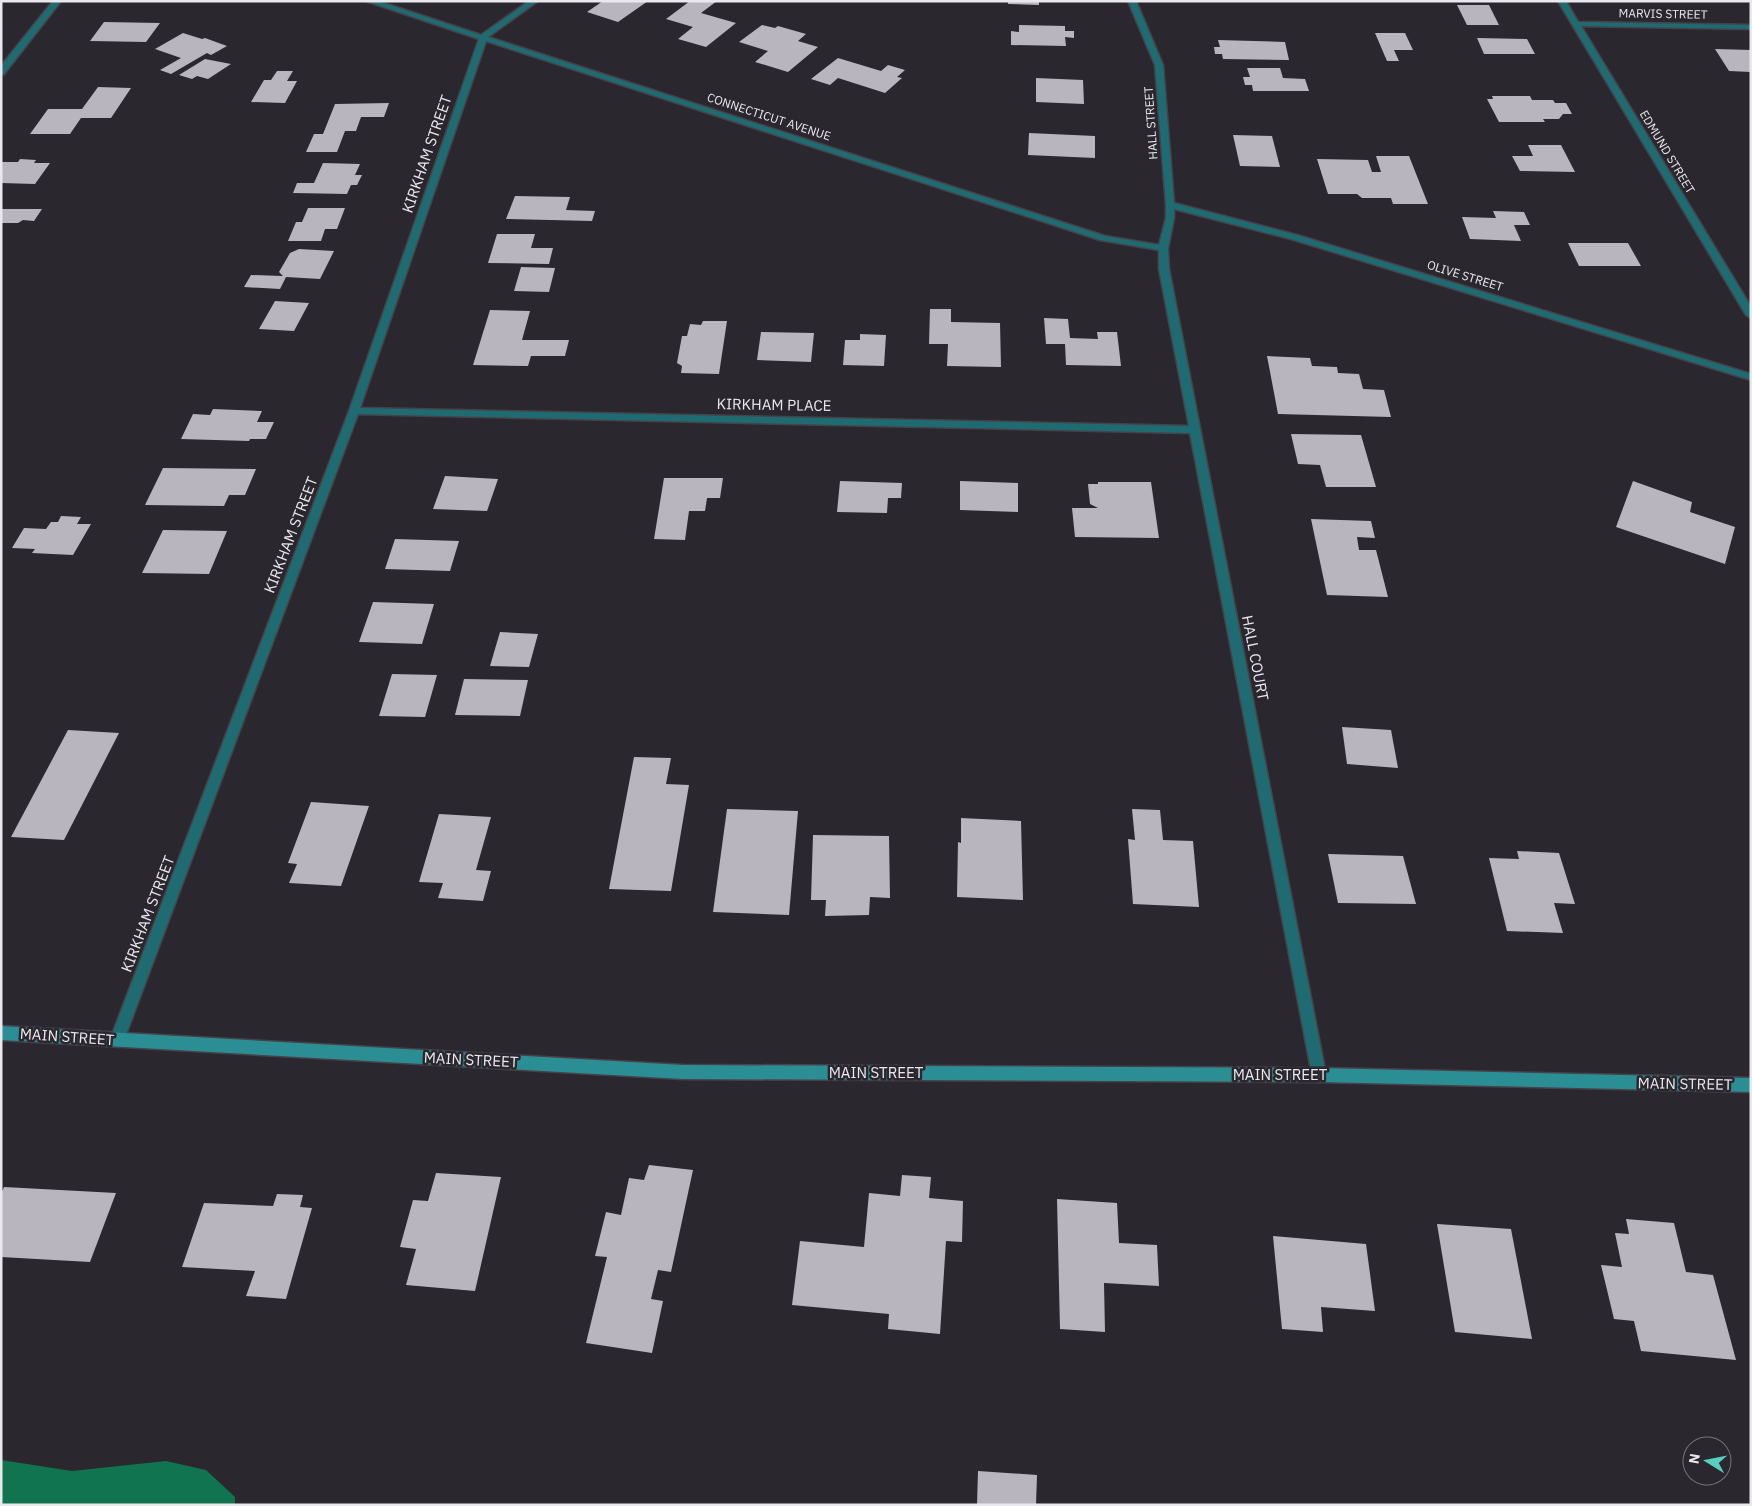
<svg xmlns="http://www.w3.org/2000/svg" width="1752" height="1506" viewBox="0 0 1752 1506" font-family="'IBM Plex Sans',sans-serif">
<style>
.forest{fill:#107451}
.building{fill:#b9b5be}
.lines{fill:none;stroke-linecap:round;stroke-linejoin:round}
.street-casing{stroke:#464249;stroke-width:3}
.secondary-casing{stroke:#464249;stroke-width:3}
.street{fill:#1e6c71;fill-rule:evenodd}
.secondary{fill:#2b8e95;fill-rule:evenodd}
.labels{text-anchor:middle;stroke-width:5;stroke-linejoin:round;paint-order:stroke}
.far-street-label{font-size:12px;fill:#eae8ed;stroke:#2b272e}
.street-label{font-size:15px;fill:#eae8ed;stroke:#2b272e}
</style>
<rect width="100%" height="100%" fill="#2b272e"/>
<polygon class="forest" points="1,1460 72,1471 166,1461 206,1470 235,1497 235,1505 1,1505"/>
<g class="building">
<polygon points="603,1 648,1 618,22 587,12"/>
<polygon points="690,1 717,1 701,13 736,23 706,47 678,39 693,27 666,19"/>
<polygon points="1008,1 1039,1 1039,5 1008,4"/>
<polygon points="1457,5 1489,5 1499,25 1467,25"/>
<polygon points="104,22 160,23 146,42 90,41"/>
<polygon points="762,25 775,28 778,26 806,34 798,41 818,47 788,72 755,62 768,51 739,42"/>
<polygon points="1019,25 1065,26 1065,31 1074,31 1074,38 1065,37 1066,46 1011,45 1011,31 1019,32"/>
<polygon points="183,33 202,39 205,38 227,46 211,55 207,53 171,74 160,70 181,58 155,49"/>
<polygon points="1375,33 1405,33 1413,50 1394,50 1399,61 1387,61"/>
<polygon points="1477,38 1527,39 1535,54 1484,54"/>
<polygon points="1218,40 1285,42 1289,60 1223,59 1222,54 1215,54 1214,47 1220,47"/>
<polygon points="1715,49 1751,50 1751,72 1729,71"/>
<polygon points="838,58 881,71 888,65 905,70 897,77 902,78 885,93 838,78 830,85 811,79"/>
<polygon points="205,59 231,64 208,79 197,76 192,79 179,75"/>
<polygon points="1247,68 1280,68 1283,78 1305,79 1309,91 1253,91 1252,85 1245,85 1243,77 1250,77"/>
<polygon points="277,71 293,71 287,81 297,81 285,103 251,102 264,80 271,80"/>
<polygon points="1036,78 1083,80 1084,104 1036,102"/>
<polygon points="98,87 131,88 111,118 81,118 70,134 30,134 48,109 82,109"/>
<polygon points="1492,96 1530,96 1532,100 1553,100 1555,103 1566,103 1572,114 1563,114 1559,119 1543,119 1545,122 1499,122 1487,99 1493,99"/>
<polygon points="389,103 384,117 361,117 356,131 345,131 337,152 306,152 314,134 323,134 335,104"/>
<polygon points="1029,133 1095,136 1095,158 1028,155"/>
<polygon points="1233,135 1272,136 1280,167 1240,166"/>
<polygon points="1528,145 1561,145 1575,172 1520,171 1512,156 1533,156"/>
<polygon points="1376,156 1409,156 1428,204 1393,204 1391,198 1362,198 1357,194 1328,194 1317,159 1368,160 1372,172 1381,172"/>
<polygon points="20,159 36,160 34,163 50,163 35,184 1,183 1,162 18,162"/>
<polygon points="323,163 360,164 355,175 362,175 357,185 351,185 347,194 293,193 297,183 314,183"/>
<polygon points="515,196 570,197 566,210 595,211 592,221 506,219"/>
<polygon points="308,208 345,208 337,229 325,229 321,241 288,241 296,222 302,222"/>
<polygon points="1,209 42,209 34,221 23,220 18,223 1,223"/>
<polygon points="1493,211 1524,212 1530,225 1514,225 1521,241 1470,239 1462,217 1496,218"/>
<polygon points="497,234 535,234 531,248 553,248 549,264 488,263"/>
<polygon points="1568,243 1628,243 1641,266 1579,266"/>
<polygon points="299,249 334,251 320,279 286,277 280,289 244,287 251,275 283,276 279,272 290,253"/>
<polygon points="521,267 555,268 549,292 514,291"/>
<polygon points="275,301 309,303 294,331 259,329"/>
<polygon points="930,309 951,309 951,322 1000,323 1001,367 947,366 948,344 929,344"/>
<polygon points="490,310 530,311 522,340 569,340 565,356 531,356 528,366 473,365"/>
<polygon points="1044,318 1068,319 1070,338 1098,339 1097,332 1117,332 1121,366 1066,365 1065,344 1046,344"/>
<polygon points="703,321 727,321 719,374 681,373 682,366 677,363 682,336 687,336 690,324 701,325"/>
<polygon points="761,332 814,333 811,362 757,360"/>
<polygon points="860,334 886,335 884,366 843,365 845,340 860,340"/>
<polygon points="1267,356 1310,358 1312,366 1337,367 1338,373 1359,374 1363,389 1384,390 1391,417 1278,414"/>
<polygon points="213,409 262,411 257,422 274,422 266,439 250,439 249,441 181,439 193,414 210,415"/>
<polygon points="1291,434 1361,435 1376,487 1326,487 1320,465 1298,464"/>
<polygon points="163,468 256,469 245,495 229,495 224,506 145,505"/>
<polygon points="445,476 498,479 487,511 433,509"/>
<polygon points="664,478 723,478 720,498 707,498 705,511 689,511 685,540 654,539"/>
<polygon points="840,481 902,483 901,498 888,498 887,513 837,512"/>
<polygon points="960,481 1018,483 1018,512 960,510"/>
<polygon points="1633,481 1692,502 1690,512 1735,527 1725,564 1616,527"/>
<polygon points="1098,482 1151,482 1159,538 1075,537 1072,508 1098,508 1090,504 1088,484 1098,484"/>
<polygon points="61,516 81,517 77,524 91,524 73,555 32,553 35,549 12,548 24,528 46,529 51,522 58,522"/>
<polygon points="1311,519 1371,521 1375,538 1357,537 1359,550 1376,550 1388,597 1327,595"/>
<polygon points="163,530 227,531 209,574 142,573"/>
<polygon points="395,539 459,541 450,571 385,569"/>
<polygon points="373,602 434,604 422,644 359,642"/>
<polygon points="500,632 538,634 529,667 490,666"/>
<polygon points="392,674 437,675 425,717 379,716"/>
<polygon points="464,679 528,680 520,716 455,715"/>
<polygon points="1342,727 1391,730 1398,768 1347,764"/>
<polygon points="68,730 119,733 64,840 11,837"/>
<polygon points="634,757 671,758 666,784 689,785 671,891 609,889"/>
<polygon points="311,802 369,806 341,886 289,883 297,864 288,863"/>
<polygon points="727,809 798,811 789,915 713,912"/>
<polygon points="1132,809 1160,810 1163,840 1193,841 1199,907 1133,904 1128,839 1135,840"/>
<polygon points="439,814 491,817 476,870 491,871 483,901 438,898 443,883 419,882"/>
<polygon points="961,818 1021,821 1023,900 957,897 958,842 961,843"/>
<polygon points="813,835 889,836 890,898 870,897 869,915 825,916 826,900 811,900"/>
<polygon points="1517,851 1559,853 1575,904 1554,903 1563,933 1507,931 1489,858 1519,859"/>
<polygon points="1328,854 1403,856 1416,904 1338,903"/>
<polygon points="649,1165 693,1170 671,1272 658,1270 651,1299 663,1301 652,1353 586,1343 607,1257 595,1256 606,1212 621,1215 629,1178 644,1180"/>
<polygon points="436,1173 501,1177 475,1291 406,1285 416,1249 400,1247 413,1200 428,1201"/>
<polygon points="902,1175 931,1177 929,1198 963,1201 962,1242 946,1241 940,1334 888,1329 889,1314 792,1305 800,1241 864,1247 869,1193 900,1196"/>
<polygon points="4,1187 116,1193 90,1262 1,1257 1,1194"/>
<polygon points="277,1194 303,1195 300,1207 312,1208 286,1299 246,1296 255,1271 182,1267 204,1203 273,1206"/>
<polygon points="1057,1199 1117,1203 1119,1243 1157,1245 1159,1286 1104,1283 1105,1332 1060,1329"/>
<polygon points="1626,1219 1674,1223 1686,1272 1713,1275 1736,1360 1641,1351 1634,1321 1614,1319 1601,1265 1622,1267 1615,1233 1629,1234"/>
<polygon points="1437,1224 1511,1229 1532,1339 1455,1332"/>
<polygon points="1273,1236 1366,1244 1375,1311 1321,1307 1323,1332 1282,1329"/>
<polygon points="978,1471 1037,1475 1036,1505 977,1505"/>
</g>
<g class="lines">
<g class="street-casing">
<g id="street">
<polygon points="53,1 61,1 4,74 1,74 1,66"/>
<path d="M366 1H378L481 35 529 1H538L488 37 1105 236 1159 245 1166 218V205L1155 65 1128 1H1136L1163 65 1174 203 1297 235 1751 374V380L1291 239 1174 209V218L1168 248 1169 269 1326 1075 1324 1080 1319 1082 1314 1080 1312 1075 1190 433 358 414 124 1040 122 1045 117 1047 112 1045 110 1040 349 411 479 39ZM486 41 1100 240 1159 250V269L1189 426 360 408Z"/>
<polygon points="1558,1 1566,1 1578,22 1751,25 1751,29 1581,26 1751,307 1751,318 1746,315"/>
</g>
</g>
<g class="secondary-casing">
<polygon id="secondary" points="1,1026 683,1065 1319,1068 1751,1078 1751,1092 1319,1082 683,1079 1,1040"/>
</g>
<use href="#street" class="street"/>
<use href="#secondary" class="secondary"/>
</g>
<g class="labels">
<g class="far-street-label">
<text transform="translate(1663 14) rotate(1)" y="4">MARVIS STREET</text>
<text transform="translate(769 117) rotate(18)" y="4">CONNECTICUT AVENUE</text>
<text transform="translate(1151 123) rotate(-94)" y="4">HALL STREET</text>
<text transform="translate(1667 152) rotate(59)" y="4">EDMUND STREET</text>
<text transform="translate(1465 276) rotate(17)" y="4">OLIVE STREET</text>
</g>
<g class="street-label">
<text transform="translate(427 154) rotate(-71)" y="5">KIRKHAM STREET</text>
<text transform="translate(774 405) rotate(1)" y="5">KIRKHAM PLACE</text>
<text transform="translate(291 535) rotate(-69)" y="5">KIRKHAM STREET</text>
<text transform="translate(1255 658) rotate(79)" y="5">HALL COURT</text>
<text transform="translate(148 914) rotate(-69)" y="5">KIRKHAM STREET</text>
<text transform="translate(67 1037) rotate(4)" y="5">MAIN STREET</text>
<text transform="translate(471 1060) rotate(3)" y="5">MAIN STREET</text>
<text x="876" y="1078">MAIN STREET</text>
<text x="1280" y="1080">MAIN STREET</text>
<text transform="translate(1685 1084) rotate(1)" y="5">MAIN STREET</text>
</g>
</g>
<rect width="1752" height="1506" fill="none" stroke="#eae8ed" stroke-width="5"/>
<g transform="translate(1707 1461) rotate(280)"><circle r="24" fill="#2b272e" stroke="#77747a"/>
<path d="M0-4L9 19L0 12L-9 19Z" fill="#58cebf"/>
<text y="-8" font-size="14" font-weight="bold" text-anchor="middle" fill="#eae8ed">N</text>
</g>
</svg>
